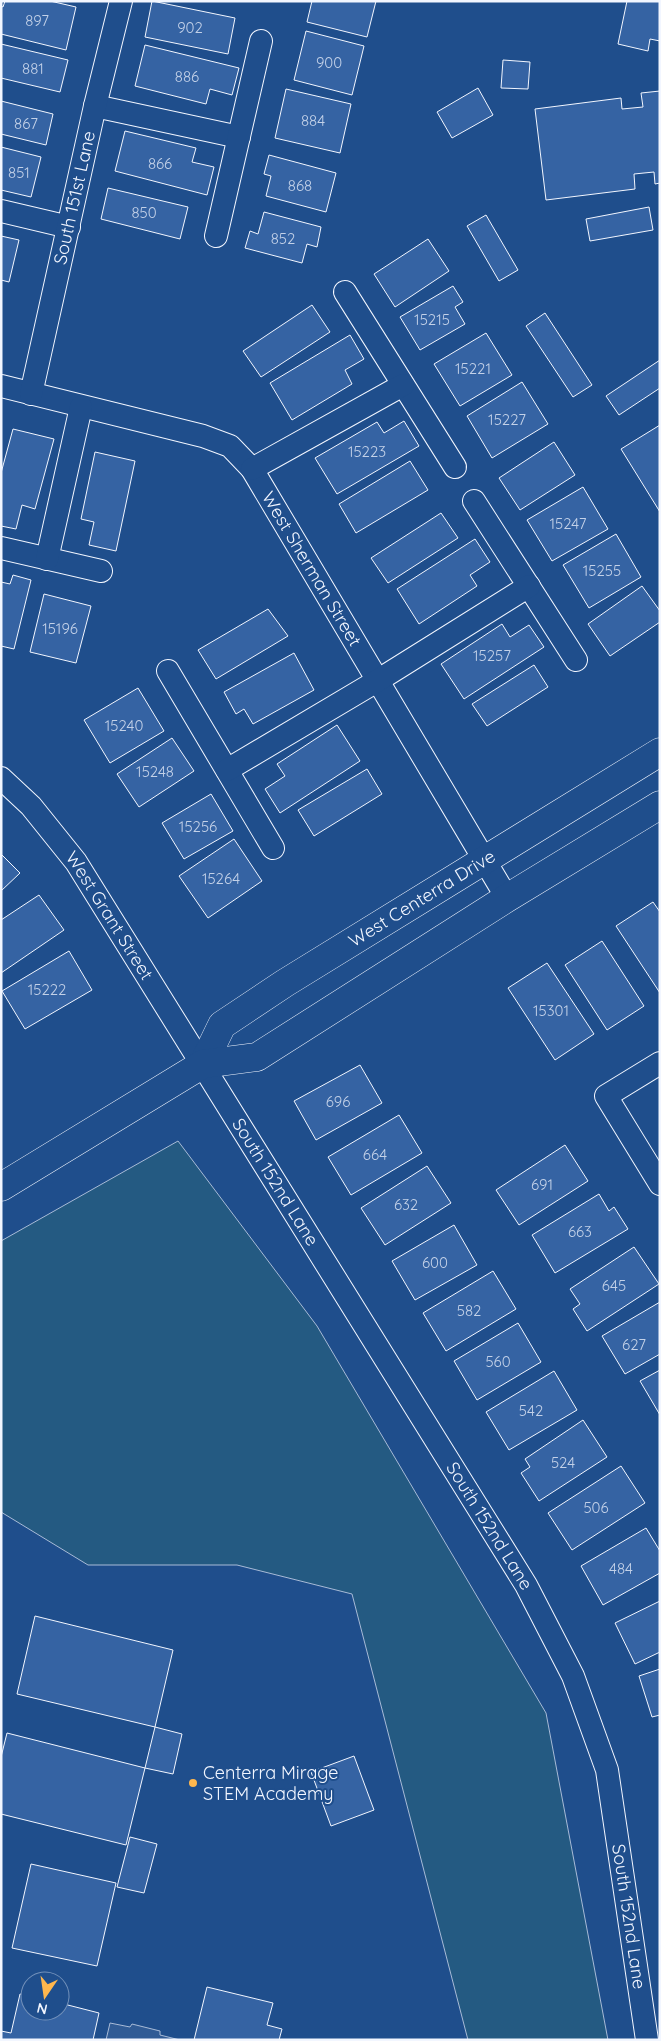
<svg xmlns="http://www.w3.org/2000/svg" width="661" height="2041" viewBox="0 0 661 2041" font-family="Quicksand,sans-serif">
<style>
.green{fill:#245a82;stroke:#a8bbd7}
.parking{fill:#305b95;stroke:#a8bbd7}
.building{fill:#3563a3;stroke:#f2f6ff}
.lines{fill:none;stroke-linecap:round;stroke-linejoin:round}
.street-casing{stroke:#f2f6ff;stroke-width:24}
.secondary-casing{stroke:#f2f6ff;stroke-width:29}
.street{stroke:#1f4e8c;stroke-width:22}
.secondary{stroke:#1f4e8c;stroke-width:28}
.poi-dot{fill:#ffb74d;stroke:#1f4e8c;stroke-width:2}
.labels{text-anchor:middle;stroke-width:4;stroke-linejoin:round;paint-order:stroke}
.number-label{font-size:15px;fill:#c3d1e8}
.street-label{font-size:18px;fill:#f2f6ff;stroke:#1f4e8c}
.poi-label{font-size:18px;fill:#f2f6ff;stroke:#1f4e8c;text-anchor:start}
</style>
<rect width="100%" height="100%" fill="#1f4e8c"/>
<polygon class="green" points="178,1141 317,1326 546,1713 608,2040 468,2040 352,1594 237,1565 88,1565 1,1512 1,1241"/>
<polygon class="parking" points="110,2023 130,2027 132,2024 160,2031 160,2035 180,2040 106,2040"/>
<g class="building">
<polygon points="5,1 50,1 76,7 66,50 1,34 1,6 3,7"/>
<polygon points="152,1 235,18 228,54 145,37"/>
<polygon points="312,1 376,1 367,37 307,22"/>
<polygon points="627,1 660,1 660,41 650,39 648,51 618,44"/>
<polygon points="306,31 364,46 352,95 294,80"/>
<polygon points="1,44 68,60 60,92 1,78"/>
<polygon points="145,45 239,68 232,95 210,89 206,104 135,86"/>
<polygon points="503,60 530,62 528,89 501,88"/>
<polygon points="478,88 493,115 452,138 437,112"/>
<polygon points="286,89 351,104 340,153 275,138"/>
<polygon points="660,91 660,183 655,184 654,172 634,174 635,189 546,200 535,109 621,98 622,109 643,107 641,93"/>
<polygon points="1,101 53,114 46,145 1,134"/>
<polygon points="125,131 196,148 192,162 214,167 207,195 115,171"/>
<polygon points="1,147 41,157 31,197 1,190"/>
<polygon points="269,155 336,173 326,212 266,196 271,176 264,174"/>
<polygon points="108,188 188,207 180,239 101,219"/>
<polygon points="649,207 653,230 590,241 586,219"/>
<polygon points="264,212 321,227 317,247 307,244 302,263 245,248 250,231 258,234"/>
<polygon points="486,215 518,270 499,281 467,226"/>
<polygon points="1,236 19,240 9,282 1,280"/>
<polygon points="428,239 449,271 395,307 374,274"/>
<polygon points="453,286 463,302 455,307 465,324 420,350 400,317"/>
<polygon points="312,305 330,332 261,377 243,351"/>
<polygon points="545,313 592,385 573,397 526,326"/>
<polygon points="486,333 512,375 460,406 434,364"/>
<polygon points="350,335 364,359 345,370 352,384 292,420 270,383"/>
<polygon points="660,360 660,388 619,415 606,396"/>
<polygon points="522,382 548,424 492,458 467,416"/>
<polygon points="404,421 419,446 337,494 315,458 377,422 384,433"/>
<polygon points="660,425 660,512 621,449"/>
<polygon points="13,429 54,439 35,509 22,505 16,529 1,526 1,473"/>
<polygon points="554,442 575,475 520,510 499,478"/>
<polygon points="95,452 135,461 116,551 89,545 94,522 81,519"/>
<polygon points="410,461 428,490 356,533 339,504"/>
<polygon points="583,487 608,529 552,561 527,520"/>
<polygon points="441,513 458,538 388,583 371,558"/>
<polygon points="616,534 641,577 589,608 563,565"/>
<polygon points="475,539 490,562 470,575 477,586 419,624 397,589"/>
<polygon points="13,575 31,580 14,649 1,646 1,582 10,584"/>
<polygon points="642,586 660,611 660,622 610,656 588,624"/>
<polygon points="44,594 91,606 76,663 30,652"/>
<polygon points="268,609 288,636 216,679 198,650"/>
<polygon points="502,624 510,637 529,625 544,647 464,699 441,664"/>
<polygon points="294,653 314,690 253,724 244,709 236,714 224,692"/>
<polygon points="534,665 548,687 487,726 472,704"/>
<polygon points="138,688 164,731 110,763 84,720"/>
<polygon points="337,725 360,761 280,813 265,789 285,776 277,764"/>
<polygon points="172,738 194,771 139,807 117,774"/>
<polygon points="367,769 382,794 314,836 298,810"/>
<polygon points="211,794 233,831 184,859 162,823"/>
<polygon points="234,839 262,881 208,918 179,876"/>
<polygon points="1,854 20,873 1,891"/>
<polygon points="39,895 64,930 1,973 1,920"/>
<polygon points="653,902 660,912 660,993 616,926"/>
<polygon points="602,941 644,1006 607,1030 565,965"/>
<polygon points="69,951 92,990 25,1029 2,991"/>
<polygon points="547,963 594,1034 555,1060 508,988"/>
<polygon points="360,1065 382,1103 316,1140 294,1101"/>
<polygon points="399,1115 422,1153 351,1195 328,1157"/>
<polygon points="565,1145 588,1181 519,1225 496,1190"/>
<polygon points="427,1166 451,1203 385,1245 361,1208"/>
<polygon points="599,1194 609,1211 614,1207 628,1229 555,1273 532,1235"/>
<polygon points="454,1225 477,1265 415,1300 392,1261"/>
<polygon points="634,1247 659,1284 587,1331 573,1309 580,1304 570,1289"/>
<polygon points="493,1271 516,1309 446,1351 423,1313"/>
<polygon points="660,1302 660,1354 625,1374 602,1336"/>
<polygon points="518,1323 541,1362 477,1400 454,1361"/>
<polygon points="660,1370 660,1415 640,1381"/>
<polygon points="554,1371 577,1410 509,1450 486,1412"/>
<polygon points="583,1420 607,1457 539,1501 521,1473 530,1467 525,1459"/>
<polygon points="621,1466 645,1503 572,1550 548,1513"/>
<polygon points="646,1528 660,1551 660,1573 603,1605 581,1566"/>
<polygon points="660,1601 660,1652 635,1664 615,1623"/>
<polygon points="35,1616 173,1650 155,1727 17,1694"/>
<polygon points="660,1669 660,1715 652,1717 639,1676"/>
<polygon points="155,1727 182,1734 173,1774 145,1768"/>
<polygon points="7,1733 145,1768 126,1845 1,1814 1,1757"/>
<polygon points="354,1756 374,1810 331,1826 311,1772"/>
<polygon points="130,1837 157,1844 144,1893 117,1887"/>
<polygon points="31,1864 116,1883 97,1966 12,1948"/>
<polygon points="207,1987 273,2003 267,2025 282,2029 279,2040 194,2040"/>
<polygon points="20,1994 30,1996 30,2011 60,2011 60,2003 99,2013 93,2040 1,2040 1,2031 11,2033"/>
</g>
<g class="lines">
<g class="street-casing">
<g id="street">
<polyline points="95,106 239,137"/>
<polyline points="1,211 69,227"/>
<polyline points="216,236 261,41"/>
<polyline points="345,292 455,467"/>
<path id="s1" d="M1 386 203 436 230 446 252 469 507 898"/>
<path id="s2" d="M31 394 95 106 121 1"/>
<polyline points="252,469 403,385"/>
<polyline points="474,501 576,660"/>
<polyline points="1,548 101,571"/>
<polyline points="47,559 81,407"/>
<polyline points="168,671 273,848"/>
<polyline points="227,770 377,681 529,586"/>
<path id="s3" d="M1 778 31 806 76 862 526 1585 573 1676 607 1770 647 2040"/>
<polyline points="660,1063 606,1096 660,1184"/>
</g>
</g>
<g class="secondary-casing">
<g id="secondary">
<path id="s4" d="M203 1064 222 1025 285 983 660 752"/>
<polyline points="1,1187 203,1064 257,1057 507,898 660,805"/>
</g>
</g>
<use href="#street" class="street"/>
<use href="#secondary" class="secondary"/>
</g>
<circle class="poi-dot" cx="193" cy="1783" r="5"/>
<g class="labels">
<g class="number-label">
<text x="37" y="26">897</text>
<text x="190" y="33">902</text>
<text x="329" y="68">900</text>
<text x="33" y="74">881</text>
<text x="187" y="82">886</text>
<text x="313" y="126">884</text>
<text x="26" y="129">867</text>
<text x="160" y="169">866</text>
<text x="19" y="178">851</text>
<text x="300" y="191">868</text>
<text x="144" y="218">850</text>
<text x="283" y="244">852</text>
<text x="432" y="325">15215</text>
<text x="473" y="374">15221</text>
<text x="507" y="425">15227</text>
<text x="367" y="457">15223</text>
<text x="568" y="529">15247</text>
<text x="602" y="576">15255</text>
<text x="60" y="634">15196</text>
<text x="492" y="661">15257</text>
<text x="124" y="731">15240</text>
<text x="155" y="777">15248</text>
<text x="198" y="832">15256</text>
<text x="221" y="884">15264</text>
<text x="47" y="995">15222</text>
<text x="551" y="1016">15301</text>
<text x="338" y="1107">696</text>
<text x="375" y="1160">664</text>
<text x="542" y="1190">691</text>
<text x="406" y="1210">632</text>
<text x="580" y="1237">663</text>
<text x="435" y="1268">600</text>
<text x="614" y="1291">645</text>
<text x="469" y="1316">582</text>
<text x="634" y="1350">627</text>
<text x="498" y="1367">560</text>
<text x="531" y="1416">542</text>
<text x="563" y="1468">524</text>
<text x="596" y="1513">506</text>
<text x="621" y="1574">484</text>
</g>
<g class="street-label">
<text dy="6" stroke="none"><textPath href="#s2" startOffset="201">South 151st Lane</textPath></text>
<text dy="6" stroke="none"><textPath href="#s1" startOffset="385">West Sherman Street</textPath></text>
<text dy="6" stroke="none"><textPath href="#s4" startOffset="280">West Centerra Drive</textPath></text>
<text dy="6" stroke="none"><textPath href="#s3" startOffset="176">West Grant Street</textPath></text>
<text dy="6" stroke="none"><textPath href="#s3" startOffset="490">South 152nd Lane</textPath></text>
<text dy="6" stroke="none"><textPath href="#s3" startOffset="895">South 152nd Lane</textPath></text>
<text dy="6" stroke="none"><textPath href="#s3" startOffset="1315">South 152nd Lane</textPath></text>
</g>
<g class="poi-label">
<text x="203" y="1779">Centerra Mirage<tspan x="203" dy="21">STEM Academy</tspan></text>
</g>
</g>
<rect width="661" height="2041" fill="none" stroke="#f2f6ff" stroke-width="5"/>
<g transform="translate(45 1996) rotate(193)"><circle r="24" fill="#1f4e8c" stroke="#7391ba"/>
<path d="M0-4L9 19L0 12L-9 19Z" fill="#ffb74d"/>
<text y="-8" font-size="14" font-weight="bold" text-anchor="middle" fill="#f2f6ff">N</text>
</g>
</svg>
